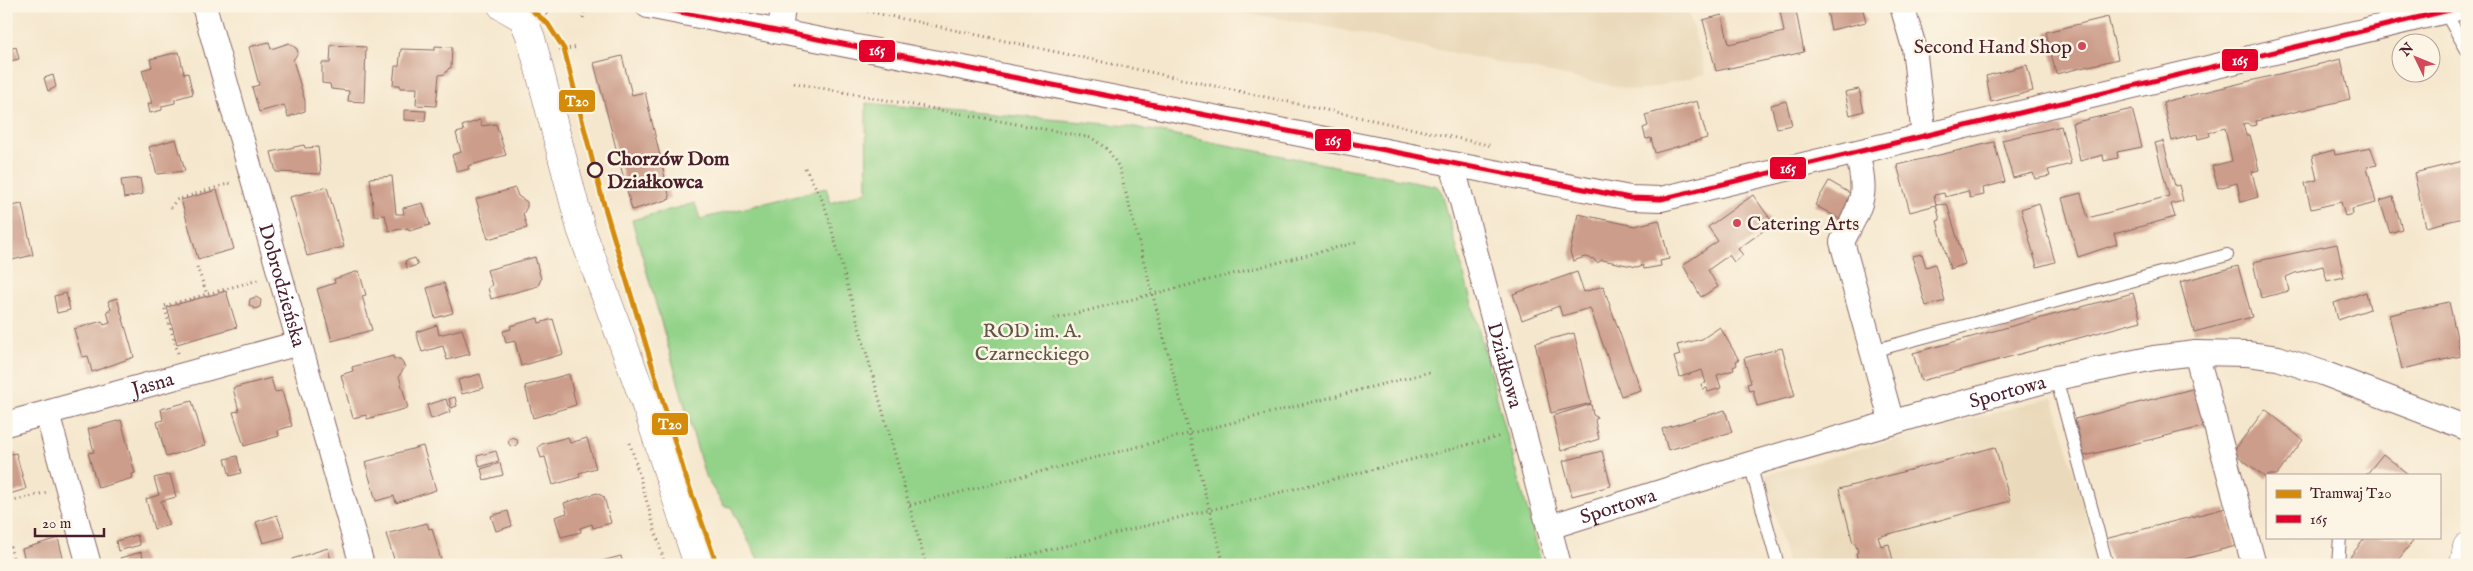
<svg xmlns="http://www.w3.org/2000/svg" width="2473" height="571" viewBox="0 0 2473 571" font-family="'IM FELL English',serif">
<style>
.built{fill:#ead9ba}
.green{fill:#93d389;stroke:#6e795a}
.building{fill:#cc9d8a}
.lines{fill:none;stroke-linecap:round;stroke-linejoin:round}
.lane-casing{stroke:#866564;stroke-width:14}
.street-casing{stroke:#866564;stroke-width:26}
.secondary-casing{stroke:#866564;stroke-width:29}
.path{stroke:#866564;stroke-width:3;stroke-dasharray:1 4;stroke-linecap:butt}
.lane{stroke:#fff;stroke-width:12}
.street{stroke:#fff;stroke-width:24}
.secondary{stroke:#fff;stroke-width:28}
.bus-1-casing{stroke:#fcf5e5;stroke-width:9}
.bus-1{stroke:#e4002b;stroke-width:5}
.tram-1-casing{stroke:#fcf5e5;stroke-width:9}
.tram-1{stroke:#d48b09;stroke-width:5}
.poi-dot{fill:#d1495b;stroke:#fcf5e5;stroke-width:2}
.stop-dot{fill:#fcf5e5;stroke:#4a1f2b;stroke-width:2.5}
.labels{text-anchor:middle;stroke-width:5;stroke-linejoin:round;paint-order:stroke}
.poi-label{font-size:20px;fill:#4a1f2b;stroke:#fcf5e5;text-anchor:end}
.stop-label{font-size:20px;font-weight:bold;fill:#4a1f2b;stroke:#fcf5e5;text-anchor:start}
.street-label{font-size:20px;fill:#4a1f2b;stroke:#fcf5e5}
.park-label{font-size:20px;fill:#605547;stroke:#fcf5e5}
.line-badge{stroke:#fcf5e5;stroke-width:2}
.badge-label{font-size:14px;text-anchor:middle;font-weight:bold;fill:#fff}
</style>
<rect width="100%" height="100%" fill="#fcf5e5"/>
<filter id="ink" filterUnits="userSpaceOnUse"><feTurbulence type="fractalNoise" baseFrequency=".02" numOctaves="2"/><feDisplacementMap in="SourceGraphic" scale="10" xChannelSelector="R" yChannelSelector="G"/><feConvolveMatrix kernelMatrix="1 2 1 2 8 2 1 2 1" color-interpolation-filters="sRGB"/></filter>
<filter id="wash" filterUnits="userSpaceOnUse"><feTurbulence type="fractalNoise" baseFrequency=".0096" numOctaves="4" result="noise"/><feDisplacementMap in="SourceGraphic" scale="20" xChannelSelector="R" yChannelSelector="G"/><feGaussianBlur stdDeviation="1.12" result="paint"/><feColorMatrix in="noise" values="0 0 0 0 0 0 0 0 0 0 0 0 0 0 0 0 0 1.4 0 .05"/><feComposite in="paint" operator="in"/></filter>
<g filter="url(#wash)">
<rect width="100%" height="100%" fill="#f5e7cd"/>
<g class="built">
<polygon points="1189,6 1687,6 1706,74 1638,91 1318,25 1231,11"/>
<polygon points="2053,397 2100,565 1788,565 1765,475"/>
</g>
<polygon class="green" points="866,103 1129,126 1437,186 1442,193 1542,565 761,565 731,507 724,506 705,476 632,220 695,203 700,219 826,188 831,203 867,191"/>
<g id="blocks">
<g class="building">
<polygon points="1779,6 1795,6 1804,52 1716,71 1703,20 1722,15 1729,44 1784,32"/>
<polygon points="1826,6 1862,6 1866,22 1831,30"/>
<polygon points="2108,17 2118,59 2056,74 2046,32"/>
<polygon points="269,42 271,49 289,43 297,49 298,53 293,60 305,101 305,111 288,117 284,105 259,112 252,87 259,85 249,47"/>
<polygon points="331,45 366,47 364,102 348,101 349,91 331,89 330,84 322,83 322,63 330,63"/>
<polygon points="435,46 452,47 451,68 449,68 445,74 439,75 436,106 416,105 417,88 400,88 400,85 393,85 395,66 399,66 401,49 435,50"/>
<polygon points="16,47 19,59 6,62 6,50"/>
<polygon points="179,52 184,74 188,73 193,94 175,99 175,103 162,106 162,110 150,113 148,104 152,103 142,70 152,67 150,59"/>
<polygon points="622,56 632,95 645,92 670,199 632,210 594,63"/>
<polygon points="2341,59 2350,99 2256,121 2257,125 2251,126 2247,123 2243,124 2246,135 2250,135 2259,170 2252,172 2258,197 2241,202 2237,183 2218,188 2212,166 2232,161 2225,128 2209,132 2210,136 2198,139 2197,134 2172,141 2163,102"/>
<polygon points="2027,65 2033,91 1991,102 1986,76"/>
<polygon points="53,75 56,87 48,91 44,78"/>
<polygon points="1859,89 1864,111 1850,115 1845,92"/>
<polygon points="1697,101 1707,138 1655,153 1651,138 1646,139 1643,128 1648,126 1645,115"/>
<polygon points="1786,101 1792,125 1777,128 1771,105"/>
<polygon points="2132,109 2142,147 2117,152 2118,158 2104,161 2103,155 2080,161 2072,123"/>
<polygon points="404,110 426,111 425,121 404,120"/>
<polygon points="480,120 482,126 496,124 506,155 468,166 469,169 457,172 452,155 461,152 456,133 464,131 462,126"/>
<polygon points="2061,126 2071,164 2048,170 2050,176 2035,179 2033,173 2013,178 2002,140"/>
<polygon points="176,139 185,171 157,174 149,147"/>
<polygon points="2163,141 2175,186 2179,185 2183,201 2171,204 2175,217 2114,234 2117,244 2078,257 2062,198 2081,193 2088,218 2169,196 2155,143"/>
<polygon points="1994,142 2005,182 1983,188 1984,195 1970,198 1968,191 1945,197 1944,193 1934,195 1936,205 1910,212 1897,165"/>
<polygon points="304,145 305,148 318,147 321,174 276,172 271,152"/>
<polygon points="2371,148 2377,165 2367,167 2376,203 2352,209 2353,214 2345,216 2341,202 2311,209 2305,183 2317,180 2312,156 2334,150 2335,155"/>
<polygon points="2467,160 2467,217 2426,227 2414,173"/>
<polygon points="392,176 396,214 404,214 403,208 423,203 430,225 409,231 408,228 389,231 385,215 374,216 370,178"/>
<polygon points="140,178 143,194 124,198 121,180"/>
<polygon points="1829,181 1855,196 1841,220 1815,205"/>
<polygon points="327,187 344,247 307,256 290,197"/>
<polygon points="515,188 518,196 527,202 527,207 523,214 527,228 488,239 476,199"/>
<polygon points="217,190 234,249 198,259 181,200"/>
<polygon points="1753,195 1771,220 1770,226 1738,249 1743,255 1734,262 1729,255 1708,270 1718,287 1701,297 1683,265 1718,241 1708,227"/>
<polygon points="2393,197 2402,229 2390,233 2380,201"/>
<polygon points="2039,203 2055,262 2037,267 2021,209"/>
<polygon points="22,204 33,255 12,260 6,234 6,207"/>
<polygon points="1947,204 1965,264 1950,269 1937,221 1940,220 1936,205"/>
<polygon points="1578,214 1635,226 1659,220 1669,259 1660,261 1661,266 1644,269 1643,265 1637,267 1602,260 1597,263 1594,259 1585,257 1573,261 1570,252"/>
<polygon points="2337,244 2344,277 2327,281 2323,266 2295,273 2286,277 2289,291 2261,298 2253,262"/>
<polygon points="1922,254 1926,267 1935,264 1945,301 1926,306 1912,256"/>
<polygon points="535,257 541,279 538,286 491,299 488,288 492,285 487,270"/>
<polygon points="415,258 418,265 407,268 405,261"/>
<polygon points="2238,266 2252,317 2194,332 2180,282"/>
<polygon points="359,271 366,295 362,296 372,330 332,341 317,289 335,283 334,279"/>
<polygon points="1577,272 1584,292 1603,286 1640,390 1621,396 1590,308 1562,316 1559,306 1522,320 1513,294"/>
<polygon points="444,283 453,313 435,318 427,288"/>
<polygon points="226,291 237,327 177,344 167,307"/>
<polygon points="2366,292 2370,309 2338,320 2334,303"/>
<polygon points="66,293 70,310 57,313 54,296"/>
<polygon points="2133,293 2141,321 1921,381 1913,353"/>
<polygon points="256,297 261,300 260,307 255,309 249,305 250,299"/>
<polygon points="117,298 134,357 92,372 88,356 82,357 74,329 102,321 104,325 110,323 107,311 111,309 108,301"/>
<polygon points="2449,302 2461,356 2402,369 2389,315"/>
<polygon points="538,318 539,323 553,319 563,354 521,366 515,341 506,343 503,331 511,329 510,326"/>
<polygon points="437,325 439,335 462,329 470,354 447,360 443,346 422,352 416,332"/>
<polygon points="1720,327 1739,360 1736,361 1737,365 1733,367 1734,370 1717,375 1721,388 1708,392 1707,388 1703,389 1701,384 1706,383 1702,370 1680,377 1674,357 1680,355 1677,345 1702,339"/>
<polygon points="1574,333 1591,403 1551,413 1535,343"/>
<polygon points="1782,348 1795,396 1757,406 1753,390 1749,391 1747,384 1751,383 1744,358"/>
<polygon points="393,356 394,359 400,359 405,367 399,376 408,408 367,419 366,415 353,418 341,375 353,371 352,367"/>
<polygon points="480,374 484,388 462,394 458,380"/>
<polygon points="569,374 576,405 533,418 525,386"/>
<polygon points="271,378 275,392 282,391 292,426 278,430 279,436 244,446 233,412 239,411 233,388"/>
<polygon points="2196,388 2206,426 2084,456 2075,419"/>
<polygon points="455,397 457,406 451,408 449,399"/>
<polygon points="446,399 450,412 431,419 427,405"/>
<polygon points="192,401 205,445 166,457 157,422 163,420 161,409"/>
<polygon points="1591,404 1593,415 1597,417 1595,421 1599,439 1561,451 1553,416"/>
<polygon points="2265,409 2303,440 2277,475 2267,475 2267,479 2233,452"/>
<polygon points="1725,410 1732,432 1668,450 1662,429"/>
<polygon points="121,420 135,473 132,474 133,478 98,488 88,453 94,452 88,429"/>
<polygon points="568,437 570,443 587,438 596,468 579,473 580,477 553,485 545,457 541,458 538,447 542,444"/>
<circle cx="513" cy="442" r="4.5"/>
<polygon points="423,446 436,490 396,503 394,496 376,501 365,462"/>
<polygon points="1995,447 2010,501 1878,537 1881,546 1889,544 1894,565 1859,565 1856,553 1858,552 1855,543 1853,543 1839,489"/>
<polygon points="496,451 499,461 480,467 477,456"/>
<polygon points="1602,451 1611,486 1572,496 1563,461"/>
<polygon points="16,453 26,489 6,495 6,455"/>
<polygon points="2383,454 2409,475 2366,475"/>
<polygon points="237,456 241,473 230,476 225,459"/>
<polygon points="500,463 503,475 484,480 481,469"/>
<polygon points="170,474 176,497 161,501 169,525 154,529 146,499 159,495 154,478"/>
<polygon points="597,493 604,497 611,523 593,528 592,524 580,528 581,532 561,537 555,517 567,513 564,503"/>
<polygon points="2226,508 2236,546 2161,565 2112,565 2105,539"/>
<polygon points="508,511 512,526 496,531 491,516"/>
<polygon points="277,515 285,537 263,543 256,522"/>
<polygon points="427,523 429,529 432,528 442,564 396,565 386,534"/>
<polygon points="137,535 140,545 118,551 116,541"/>
<polygon points="2366,537 2409,537 2413,541 2394,565 2357,565 2349,558"/>
<polygon points="58,538 65,565 26,565 22,549"/>
<polygon points="328,548 332,565 293,565 292,559"/>
<polygon points="141,552 145,563 122,565 120,558"/>
<polygon points="621,556 623,565 590,565 590,564"/>
</g>
</g>
</g>
<g filter="url(#ink)">
<use href="#blocks" fill-opacity="0" stroke="#866564" stroke-width="1"/>
<g class="lines">
<g class="lane-casing">
<g id="lane">
<polyline points="2445,12 2467,50"/>
<polyline points="1872,351 2227,255"/>
<polyline points="2056,378 2107,565"/>
<polyline points="1750,464 1778,565"/>
<polyline points="2338,565 2340,537"/>
</g>
</g>
<g class="street-casing">
<g id="street">
<path id="s1" d="M204 6 362 565"/>
<polyline points="648,6 1452,164 1630,198 1661,199 2467,6"/>
<polyline points="1902,6 1914,47 1924,137"/>
<polyline points="523,18 537,6"/>
<polyline points="780,32 783,6"/>
<path d="M1857 153C1869 197 1861 204 1842 242L1892 423"/>
<path id="s2" d="M1452 164 1559 565"/>
<polyline points="2196,353 2254,565"/>
<polyline points="47,413 89,565"/>
<path id="s3" d="M6 424 299 343"/>
<path id="s4" d="M1549 527 1750 464 1925 413 2056 378 2154 358 2196 353 2248 354 2278 358 2323 373 2467 428"/>
</g>
</g>
<g class="secondary-casing">
<g id="secondary">
<polyline points="502,6 523,18 531,38 581,229 649,414 698,565"/>
<polyline points="2464,565 2467,547"/>
</g>
</g>
<g class="path">
<polyline points="843,6 1493,146"/>
<polyline points="583,18 585,6"/>
<polyline points="559,50 578,47"/>
<polyline points="794,83 1092,138 1108,150 1119,167 1224,565"/>
<polyline points="805,168 821,197 827,213 926,565"/>
<polyline points="171,208 176,200 231,183"/>
<polyline points="197,267 207,294"/>
<polyline points="1054,319 1359,242"/>
<polyline points="178,353 164,306 258,280"/>
<polyline points="630,443 665,565"/>
<polyline points="6,503 47,492"/>
<polyline points="910,505 1430,372"/>
<polyline points="6,532 15,565"/>
<polyline points="988,565 1399,463 1501,436"/>
</g>
<use href="#lane" class="lane"/>
<use href="#street" class="street"/>
<use href="#secondary" class="secondary"/>
<g class="bus-1-casing">
<polyline id="bus-1" points="649,6 1630,198 1661,199 2466,6"/>
</g>
<use href="#bus-1" class="bus-1"/>
<g class="tram-1-casing">
<polyline id="tram-1" points="527,6 548,24 564,49 602,198 684,472 717,565"/>
</g>
<use href="#tram-1" class="tram-1"/>
</g>
</g>
<g class="poi-dot">
<circle cx="2082" cy="46" r="5"/>
<circle cx="1737" cy="223" r="5"/>
</g>
<circle class="stop-dot" cx="595" cy="170" r="7"/>
<g class="labels">
<g class="poi-label">
<text x="2072" y="53">Second Hand Shop</text>
<text x="1747" y="230" text-anchor="start">Catering Arts</text>
</g>
<g class="stop-label">
<text x="607" y="165">Chorzów Dom<tspan x="607" dy="23">Działkowca</tspan></text>
</g>
<g class="street-label">
<text dy="7" stroke="none"><textPath href="#s1" startOffset="290">Dobrodzieńska</textPath></text>
<text dy="7" stroke="none"><textPath href="#s2" startOffset="208">Działkowa</textPath></text>
<text dy="7" stroke="none"><textPath href="#s3" startOffset="152">Jasna</textPath></text>
<text dy="7" stroke="none"><textPath href="#s4" startOffset="478">Sportowa</textPath></text>
<text dy="7" stroke="none"><textPath href="#s4" startOffset="72">Sportowa</textPath></text>
</g>
<g class="park-label">
<text x="1032" y="337">ROD im. A.<tspan x="1032" dy="23">Czarneckiego</tspan></text>
</g>
</g>
<g class="line-badge">
<rect x="858" y="39" width="38" height="24" rx="5" fill="#e4002b"/>
<rect x="2221" y="48" width="38" height="24" rx="5" fill="#e4002b"/>
<rect x="558" y="89" width="38" height="24" rx="5" fill="#d48b09"/>
<rect x="1314" y="128" width="38" height="24" rx="5" fill="#e4002b"/>
<rect x="1769" y="156" width="38" height="24" rx="5" fill="#e4002b"/>
<rect x="651" y="412" width="38" height="24" rx="5" fill="#d48b09"/>
</g>
<g class="badge-label">
<text x="877" y="55">165</text>
<text x="2240" y="65">165</text>
<text x="577" y="106">T20</text>
<text x="1333" y="145">165</text>
<text x="1788" y="173">165</text>
<text x="670" y="429">T20</text>
</g>
<rect width="2473" height="571" fill="none" stroke="#fcf5e5" stroke-width="25"/>
<rect x="2266" y="474" width="175" height="65" fill="#fcf5e5" stroke="#b59f9b"/>
<rect x="2276" y="490" width="25" height="8" fill="#d48b09" stroke="#b59f9b"/>
<text x="2310" y="498" font-size="15" fill="#4a1f2b">Tramwaj T20</text>
<rect x="2276" y="515" width="25" height="8" fill="#e4002b" stroke="#b59f9b"/>
<text x="2310" y="524" font-size="15" fill="#4a1f2b">165</text>
<g transform="translate(2416 58) rotate(313)"><circle r="24" fill="#fcf5e5" stroke="#b59f9b"/>
<path d="M0-4L9 19L0 12L-9 19Z" fill="#d1495b"/>
<text y="-8" font-size="14" font-weight="bold" text-anchor="middle" fill="#4a1f2b">N</text>
</g>
<path d="M35 528v8h69v-8" fill="none" stroke="#4a1f2b" stroke-width="2.5"/>
<text x="42" y="528" font-size="15" fill="#4a1f2b" stroke="#fcf5e5" stroke-width="4" paint-order="stroke">20 m</text>
</svg>
